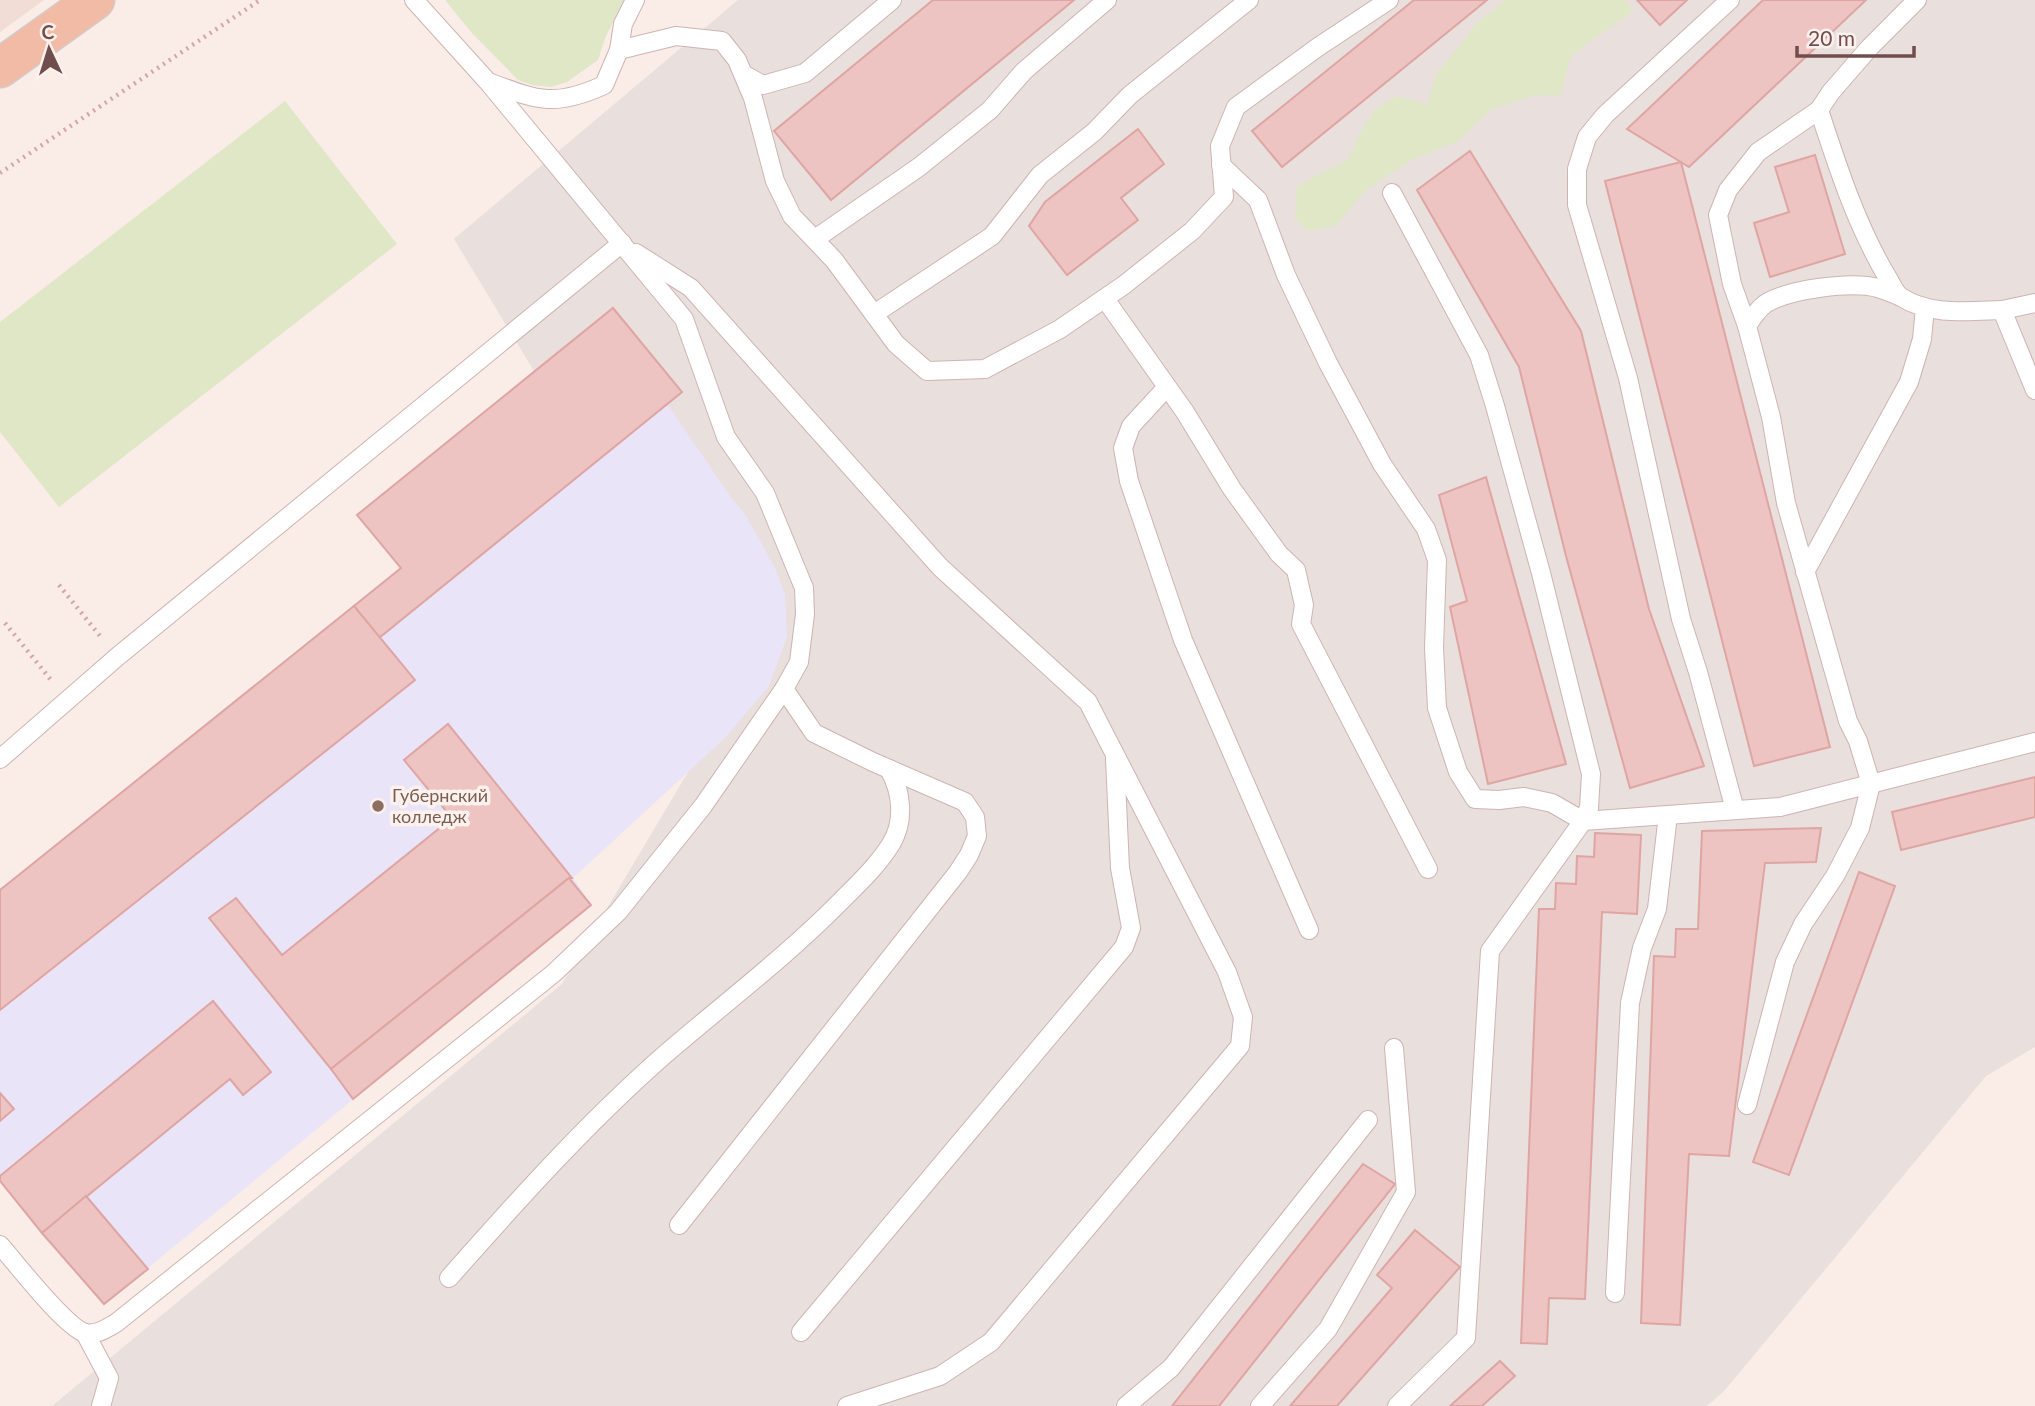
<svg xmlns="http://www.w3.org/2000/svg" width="2035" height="1406" viewBox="0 0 2035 1406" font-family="Lato,sans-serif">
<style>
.residential{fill:#f1dcd6}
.industrial{fill:#e9dfdd}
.education{fill:#e9e4f7}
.green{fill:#dfe7c7}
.building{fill:#edc4c1;stroke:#dea5a3;stroke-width:2}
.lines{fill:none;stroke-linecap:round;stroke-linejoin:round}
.lane-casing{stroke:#cdb4b1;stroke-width:20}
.primary-casing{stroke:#d4caca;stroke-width:41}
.path{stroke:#d2a6a4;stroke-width:4.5;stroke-dasharray:2 5;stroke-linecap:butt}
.lane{stroke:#fff;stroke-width:18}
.primary{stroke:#f2bba6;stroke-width:38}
.education-dot{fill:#8d6e63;stroke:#fdf1ed;stroke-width:2.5}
.labels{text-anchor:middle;stroke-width:7;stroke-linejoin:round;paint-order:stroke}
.education-label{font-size:18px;fill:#785e54;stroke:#fdf1ed;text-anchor:start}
</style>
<rect width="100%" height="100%" fill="#faece7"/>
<polygon class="residential" points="0,0 44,0 0,32"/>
<polygon class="industrial" points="738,0 2035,0 2035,1047 1986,1076 1725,1390 1707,1406 52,1406 562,984 700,752 677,607 454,239"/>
<polygon class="education" points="613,308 682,392 668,405 732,499 745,514 775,568 785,594 787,637 769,686 725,738 573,878 591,904 104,1304 0,1181 0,890 401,569 357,515"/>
<g class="green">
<polygon points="445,0 624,0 606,36 598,60 567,82 551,87 532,85 518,80 471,32"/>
<polygon points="1505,0 1625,0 1633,11 1571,56 1561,95 1533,96 1490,110 1458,141 1409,161 1365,191 1335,226 1308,231 1295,218 1297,186 1348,159 1362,129 1376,108 1397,96 1428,104 1435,76 1476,24"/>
<polygon points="285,101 397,244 59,507 0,432 0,322"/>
</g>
<g class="building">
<polygon points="933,0 1074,0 831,200 774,131"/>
<polygon points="1414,0 1487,0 1282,167 1252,131"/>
<polygon points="1637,0 1687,0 1660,25"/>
<polygon points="1763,0 1866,0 1689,167 1627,129"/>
<polygon points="1138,129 1164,164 1121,198 1138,220 1067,275 1029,226 1045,202"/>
<polygon points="1470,151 1581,331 1649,609 1704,766 1630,788 1566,556 1519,367 1417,190"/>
<polygon points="1815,155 1845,254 1770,277 1754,223 1789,212 1775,167"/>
<polygon points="1681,162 1830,747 1754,766 1605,181"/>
<polygon points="613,308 682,392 379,638 354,606 401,568 357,515"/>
<polygon points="1486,477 1566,764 1488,784 1450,607 1467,601 1439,495"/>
<polygon points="354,606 415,680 0,1010 0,890"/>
<polygon points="448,724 572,878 569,878 331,1069 209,918 236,898 282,955 452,818 404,760"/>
<polygon points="2035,777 2035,817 1901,850 1892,812"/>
<polygon points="1821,828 1816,862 1765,863 1729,1156 1689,1154 1680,1325 1641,1323 1654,956 1675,957 1676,929 1698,929 1702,831"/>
<polygon points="1595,833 1641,835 1637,914 1602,912 1585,1299 1549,1298 1547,1344 1521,1343 1539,909 1555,909 1556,883 1576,884 1577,856 1594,857"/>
<polygon points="1859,872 1895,886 1789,1175 1753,1162"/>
<polygon points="569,878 591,905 353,1099 331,1069"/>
<polygon points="213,1001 271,1072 243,1095 230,1079 42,1233 0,1181 0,1176"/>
<polygon points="0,1093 14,1109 0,1121"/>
<polygon points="1363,1164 1395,1184 1219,1406 1172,1406"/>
<polygon points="86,1196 148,1269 104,1304 42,1233"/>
<polygon points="1415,1230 1460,1267 1337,1406 1290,1406 1392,1288 1377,1275"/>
<polygon points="1500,1361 1515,1376 1482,1406 1450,1406"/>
</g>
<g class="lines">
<g class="lane-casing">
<g id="lane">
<polyline points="1730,0 1605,115 1587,137 1577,169 1577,205 1628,378 1681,619 1698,672 1735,810"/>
<polyline points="619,50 676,36 722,41 737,60 753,98 775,181 792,216 834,260 896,344 927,371 985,369 1060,329 1124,285 1192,231 1224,197 1220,146 1236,107 1318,47 1389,0"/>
<polyline points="743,74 763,85 805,73 892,0"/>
<path d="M491 83C539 101 556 107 604 85L619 50 623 24 635 0"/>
<path d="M1819 110C1838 168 1857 227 1889 280 1892 285 1896 294 1901 297 1930 316 1969 311 2002 310"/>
<polyline points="1221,165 1258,200 1286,275 1328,363 1382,464 1426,529 1437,560 1434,648 1437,708 1458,772 1475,799 1499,800 1524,797 1552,803 1583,821 1589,808 1591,774 1541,573 1495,406 1479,355 1392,193"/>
<polyline points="815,239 919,167 990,110 1024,71 1107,0"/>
<polyline points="636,253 691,288 940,567 1088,702 1227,972 1243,1017 1240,1046 991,1342 940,1376 847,1406"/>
<polyline points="1105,299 1185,412 1232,489 1279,554 1296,570 1304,605 1301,624 1428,869"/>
<polyline points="2035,303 2002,310 2035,390"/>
<polyline points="874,314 992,236 1040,175 1094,132 1130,95 1249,0"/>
<path d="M1747 326C1752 318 1757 310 1765 304 1788 289 1852 281 1878 288 1885 290 1892 293 1899 296"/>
<polyline points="1167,387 1131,426 1123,448 1129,481 1183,640 1309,930"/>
<polyline points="1805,572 1909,382 1922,339 1925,308"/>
<polyline points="0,759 117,657 622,243"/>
<polyline points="1747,1105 1785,962 1803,924 1835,876 1860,828 1871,784 1858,741 1848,721 1786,503 1771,417 1747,326 1732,284 1718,215 1728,190 1758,152 1819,110 1831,92 1870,47 1917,0"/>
<polyline points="679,1225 958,872 969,855 977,836 975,817 965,802 873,762 814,733 784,689"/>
<path d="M0 1245C16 1263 64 1326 85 1333 96 1336 107 1328 116 1323L554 973 618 912 703 806 784 689 799 662 805 614 804 588 765 493 726 437 684 319 488 82 414 0"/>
<path d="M449 1278C517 1201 585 1125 662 1057 722 1005 786 957 842 900 859 883 878 865 891 844 905 821 902 792 889 769"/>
<polyline points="1615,1293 1630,1003 1642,948 1657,909 1668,815"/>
<polyline points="801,1332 1124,947 1131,928 1120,868 1115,759"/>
<polyline points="85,1333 109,1378 101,1406"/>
<polyline points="1126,1406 1171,1368 1368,1120"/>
<polyline points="1260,1406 1328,1329 1406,1192 1394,1048"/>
<polyline points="1397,1406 1466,1338 1490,951 1583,821 1780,807 2035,742"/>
</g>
</g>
<g class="primary-casing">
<polyline id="primary" points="0,68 95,0"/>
</g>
<g class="path">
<polyline points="0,173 260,0"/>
<polyline points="59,585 100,636"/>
<polyline points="5,623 51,680"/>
</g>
<use href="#lane" class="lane"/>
<use href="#primary" class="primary"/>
</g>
<circle class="education-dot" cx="378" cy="806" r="7"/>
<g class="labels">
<g class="education-label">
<text x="392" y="802">Губернский<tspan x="392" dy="21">колледж</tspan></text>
</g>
</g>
<g transform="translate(49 49) rotate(356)" stroke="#fdf1ed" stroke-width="5" paint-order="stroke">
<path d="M0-5L12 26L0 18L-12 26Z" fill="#714e4e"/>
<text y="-10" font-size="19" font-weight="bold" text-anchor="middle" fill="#714e4e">С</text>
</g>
<path d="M1797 46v10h117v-10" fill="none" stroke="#714e4e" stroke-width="3.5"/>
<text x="1808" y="46" font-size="21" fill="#714e4e" stroke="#fdf1ed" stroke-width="5" paint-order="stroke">20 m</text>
</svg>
